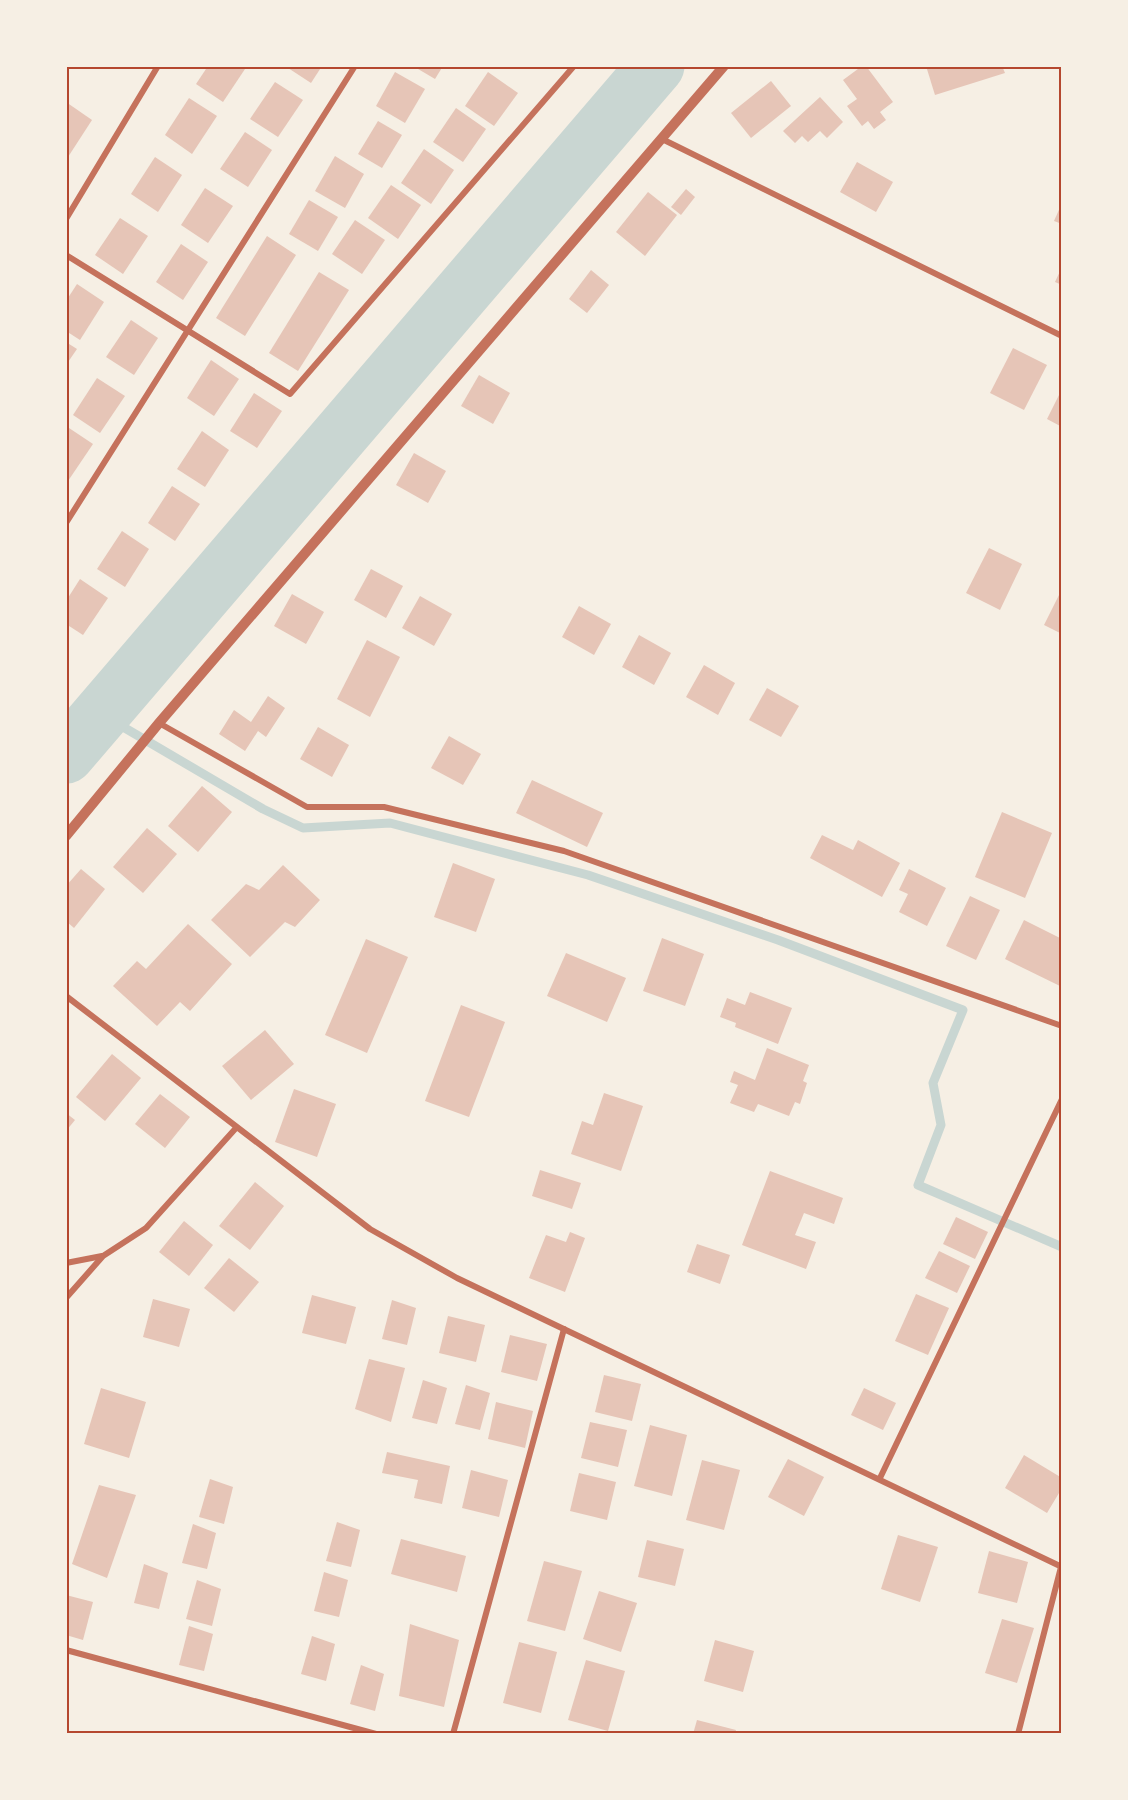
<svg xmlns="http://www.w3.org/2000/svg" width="1128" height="1800" viewBox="0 0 1128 1800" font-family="Rubik,sans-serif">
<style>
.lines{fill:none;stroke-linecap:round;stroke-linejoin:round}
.stream{stroke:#c9d6d2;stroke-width:9}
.river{stroke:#c9d6d2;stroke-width:57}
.building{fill:#e6c5b7}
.minor{stroke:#c5725c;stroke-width:6}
.tertiary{stroke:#c5725c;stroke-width:10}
.neatline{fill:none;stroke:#b5482f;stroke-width:2}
</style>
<rect width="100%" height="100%" fill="#f6efe4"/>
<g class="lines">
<polyline class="stream" points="101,714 263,809 303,828 390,823 588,875 778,940 963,1010 933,1083 941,1125 918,1185 1062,1247"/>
<polyline class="river" points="66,755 656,66"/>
</g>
<g class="building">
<polygon points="208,66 247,66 223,102 196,84"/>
<polygon points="285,66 322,66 311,83"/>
<polygon points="413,66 443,66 435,79"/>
<polygon points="862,66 866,66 893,102 880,112 886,120 874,129 868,121 862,126 847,106 857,99 843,80"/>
<polygon points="926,66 1002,66 1005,73 935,95"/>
<polygon points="395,72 425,89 405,123 376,106"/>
<polygon points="488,72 518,93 494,126 465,106"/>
<polygon points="771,81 791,106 751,138 731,113"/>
<polygon points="275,82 303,100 278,137 250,119"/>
<polygon points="820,97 843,122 827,138 820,131 808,142 802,136 795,143 783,131"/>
<polygon points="189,98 217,116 192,154 165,135"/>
<polygon points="66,102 92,120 68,157 66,156"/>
<polygon points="456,108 486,129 463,162 433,142"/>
<polygon points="378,121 402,135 382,168 358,154"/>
<polygon points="245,132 272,150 248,187 220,169"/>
<polygon points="424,149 454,170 431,204 401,183"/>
<polygon points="335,156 364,174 345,208 315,191"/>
<polygon points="155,157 182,175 158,212 131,194"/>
<polygon points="857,162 893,182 876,212 840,192"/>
<polygon points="391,185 421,205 398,239 368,218"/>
<polygon points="205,188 233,206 208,243 181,225"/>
<polygon points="686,189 695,197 681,215 671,207"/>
<polygon points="648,192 677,215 645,256 616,232"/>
<polygon points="309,200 338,217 318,251 289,234"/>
<polygon points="1062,203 1062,224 1054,221"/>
<polygon points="120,218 148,236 123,274 95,255"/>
<polygon points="355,220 385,240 362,274 332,254"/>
<polygon points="267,236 296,255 245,336 216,318"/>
<polygon points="181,244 208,262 183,300 156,282"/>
<polygon points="1062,267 1062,285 1055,282"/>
<polygon points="591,270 609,285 587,313 569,299"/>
<polygon points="319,272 349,290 298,371 269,353"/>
<polygon points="77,284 104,302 80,340 66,331 66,301"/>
<polygon points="131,320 158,338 134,375 106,357"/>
<polygon points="66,342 77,349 66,365"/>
<polygon points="1013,348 1047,365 1024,410 990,393"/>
<polygon points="211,360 239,379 214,416 187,398"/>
<polygon points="479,375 510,393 493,424 461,406"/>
<polygon points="97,378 125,396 100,433 73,415"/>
<polygon points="1062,389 1062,427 1047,419"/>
<polygon points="254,393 282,411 257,448 230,431"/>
<polygon points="66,426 93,444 68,481 66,479"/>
<polygon points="202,431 229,450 205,487 177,469"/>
<polygon points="414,453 446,471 428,503 396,485"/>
<polygon points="172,486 200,504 175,541 148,523"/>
<polygon points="122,531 149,549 125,587 97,569"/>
<polygon points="989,548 1022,564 1000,610 966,593"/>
<polygon points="371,569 403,586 386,618 354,600"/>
<polygon points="80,579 108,598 83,635 66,624 66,601"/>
<polygon points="1062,589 1062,634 1044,625"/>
<polygon points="292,594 324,612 306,644 274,626"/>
<polygon points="420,596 452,614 434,646 402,628"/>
<polygon points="579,606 611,624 594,655 562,637"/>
<polygon points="639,635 671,653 654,685 622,667"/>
<polygon points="367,640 400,657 370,717 337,699"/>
<polygon points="704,665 735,683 718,715 686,697"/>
<polygon points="767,688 799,706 781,737 749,720"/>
<polygon points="268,696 285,708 266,737 258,731 245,751 219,734 234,710 251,722"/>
<polygon points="318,727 349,745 332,777 300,759"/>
<polygon points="449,736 481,754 463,785 431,768"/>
<polygon points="532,780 603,813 587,847 516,813"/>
<polygon points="202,786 232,812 198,852 168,826"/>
<polygon points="1002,812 1052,833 1025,898 975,877"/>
<polygon points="147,828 177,854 143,893 113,867"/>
<polygon points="822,835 853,850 858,840 900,863 882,897 810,858"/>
<polygon points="453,863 495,879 476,932 434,917"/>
<polygon points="283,865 320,900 295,927 285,922 250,957 211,920 246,884 259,890"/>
<polygon points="81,869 105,889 74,928 66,921 66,886"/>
<polygon points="909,869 946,888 927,926 899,912 908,894 899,890"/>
<polygon points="970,896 1000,910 976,960 946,946"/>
<polygon points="1024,920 1062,939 1062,987 1005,959"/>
<polygon points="188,924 232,964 190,1011 180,1002 157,1026 113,986 137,961 146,969"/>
<polygon points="662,938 704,954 685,1006 643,991"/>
<polygon points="366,939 408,957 367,1053 325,1035"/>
<polygon points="566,953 626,978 607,1022 547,996"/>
<polygon points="750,992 792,1008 778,1044 735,1027 736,1023 720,1017 727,998 745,1005"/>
<polygon points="461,1005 505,1022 469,1117 425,1101"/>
<polygon points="265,1030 294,1064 251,1100 222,1066"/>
<polygon points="767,1048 809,1065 803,1081 807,1083 800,1104 795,1102 789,1116 758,1104 754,1112 730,1103 738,1085 730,1082 734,1071 755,1080"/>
<polygon points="112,1054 141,1078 105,1121 76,1097"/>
<polygon points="294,1089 336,1104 317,1157 275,1142"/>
<polygon points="604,1093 643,1106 621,1171 571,1154 582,1121 593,1125"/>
<polygon points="160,1094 190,1117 165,1148 135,1124"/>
<polygon points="66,1113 75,1120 66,1131"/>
<polygon points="540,1170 581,1183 572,1209 532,1196"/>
<polygon points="770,1171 843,1198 834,1224 804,1213 795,1235 816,1242 806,1269 742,1245"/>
<polygon points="255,1182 284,1206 250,1250 219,1226"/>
<polygon points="956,1217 988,1232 975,1259 943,1244"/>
<polygon points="184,1221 213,1245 189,1276 159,1252"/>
<polygon points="570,1232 585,1238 565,1292 529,1278 546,1235 566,1242"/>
<polygon points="697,1244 730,1255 720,1284 687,1272"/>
<polygon points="939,1251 970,1266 957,1293 925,1278"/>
<polygon points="229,1258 259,1282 234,1312 204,1288"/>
<polygon points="916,1294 949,1308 928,1355 895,1341"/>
<polygon points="312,1295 356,1307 346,1344 302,1333"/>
<polygon points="153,1299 190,1309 179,1347 143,1337"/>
<polygon points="392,1300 416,1308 407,1345 382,1339"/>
<polygon points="448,1316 485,1325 476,1362 439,1353"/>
<polygon points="510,1335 547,1344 537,1381 501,1372"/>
<polygon points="369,1359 405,1368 391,1422 355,1409"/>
<polygon points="604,1375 641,1384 632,1421 595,1412"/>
<polygon points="423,1380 447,1388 437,1424 412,1418"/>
<polygon points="466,1385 490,1393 480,1430 455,1424"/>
<polygon points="101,1388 146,1402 129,1458 84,1444"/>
<polygon points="864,1388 896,1403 883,1430 851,1415"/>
<polygon points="496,1402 533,1411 525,1448 488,1439"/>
<polygon points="590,1422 627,1430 618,1467 581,1458"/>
<polygon points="650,1425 687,1435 672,1496 634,1486"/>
<polygon points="387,1452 450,1466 442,1504 414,1498 418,1480 382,1473"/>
<polygon points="1024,1455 1062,1478 1062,1488 1047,1513 1005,1488"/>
<polygon points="788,1459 824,1477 804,1516 768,1497"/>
<polygon points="702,1460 740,1470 724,1530 686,1520"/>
<polygon points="471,1470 508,1480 499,1517 462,1508"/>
<polygon points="579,1473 616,1482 607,1520 570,1511"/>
<polygon points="210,1479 233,1487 224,1524 199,1517"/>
<polygon points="99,1485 136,1495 107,1578 72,1564"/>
<polygon points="337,1522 360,1530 351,1567 326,1561"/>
<polygon points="193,1524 216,1533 207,1569 182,1563"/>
<polygon points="898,1535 938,1547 920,1602 881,1589"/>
<polygon points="401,1539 466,1556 457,1592 391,1574"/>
<polygon points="647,1540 684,1549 675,1586 638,1577"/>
<polygon points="989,1551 1028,1562 1017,1603 978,1593"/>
<polygon points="544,1561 582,1571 565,1631 527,1621"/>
<polygon points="144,1564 168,1573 159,1609 134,1603"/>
<polygon points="324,1572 348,1580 339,1617 314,1611"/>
<polygon points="197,1580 221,1589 212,1626 186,1619"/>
<polygon points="599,1591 637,1603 621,1652 583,1639"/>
<polygon points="66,1595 93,1602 83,1640 66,1635"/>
<polygon points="1002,1619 1034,1628 1017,1683 985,1673"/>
<polygon points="410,1624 459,1640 444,1707 399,1696"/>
<polygon points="189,1626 213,1634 204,1671 179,1665"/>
<polygon points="312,1636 335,1644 326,1681 301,1674"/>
<polygon points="715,1640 754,1651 743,1692 704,1681"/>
<polygon points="519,1642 557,1652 541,1713 503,1703"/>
<polygon points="586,1660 625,1671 608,1731 568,1720"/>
<polygon points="361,1665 384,1674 375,1711 350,1704"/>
<polygon points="697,1720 736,1730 735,1734 693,1734"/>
</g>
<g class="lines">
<g class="minor">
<polyline points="660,138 1062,336"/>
<polyline points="66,219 158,66"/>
<polyline points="66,255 290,394 574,66"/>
<polyline points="66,523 355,66"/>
<polyline points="159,723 307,807 384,807 564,851 1062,1026"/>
<polyline points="66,996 370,1229 457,1278 1062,1567"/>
<polyline points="66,1263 102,1256"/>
<polyline points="66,1298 103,1256 146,1228 236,1128"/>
<polyline points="880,1478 1062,1099"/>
<polyline points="66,1650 376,1734"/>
<polyline points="453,1734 564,1329"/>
<polyline points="1018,1734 1061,1567"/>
</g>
<polyline class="tertiary" points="66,836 159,723 724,66"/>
</g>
<rect width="1128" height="1800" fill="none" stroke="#f6efe4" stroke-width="135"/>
<rect x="68" y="68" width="992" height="1664" class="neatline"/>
</svg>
